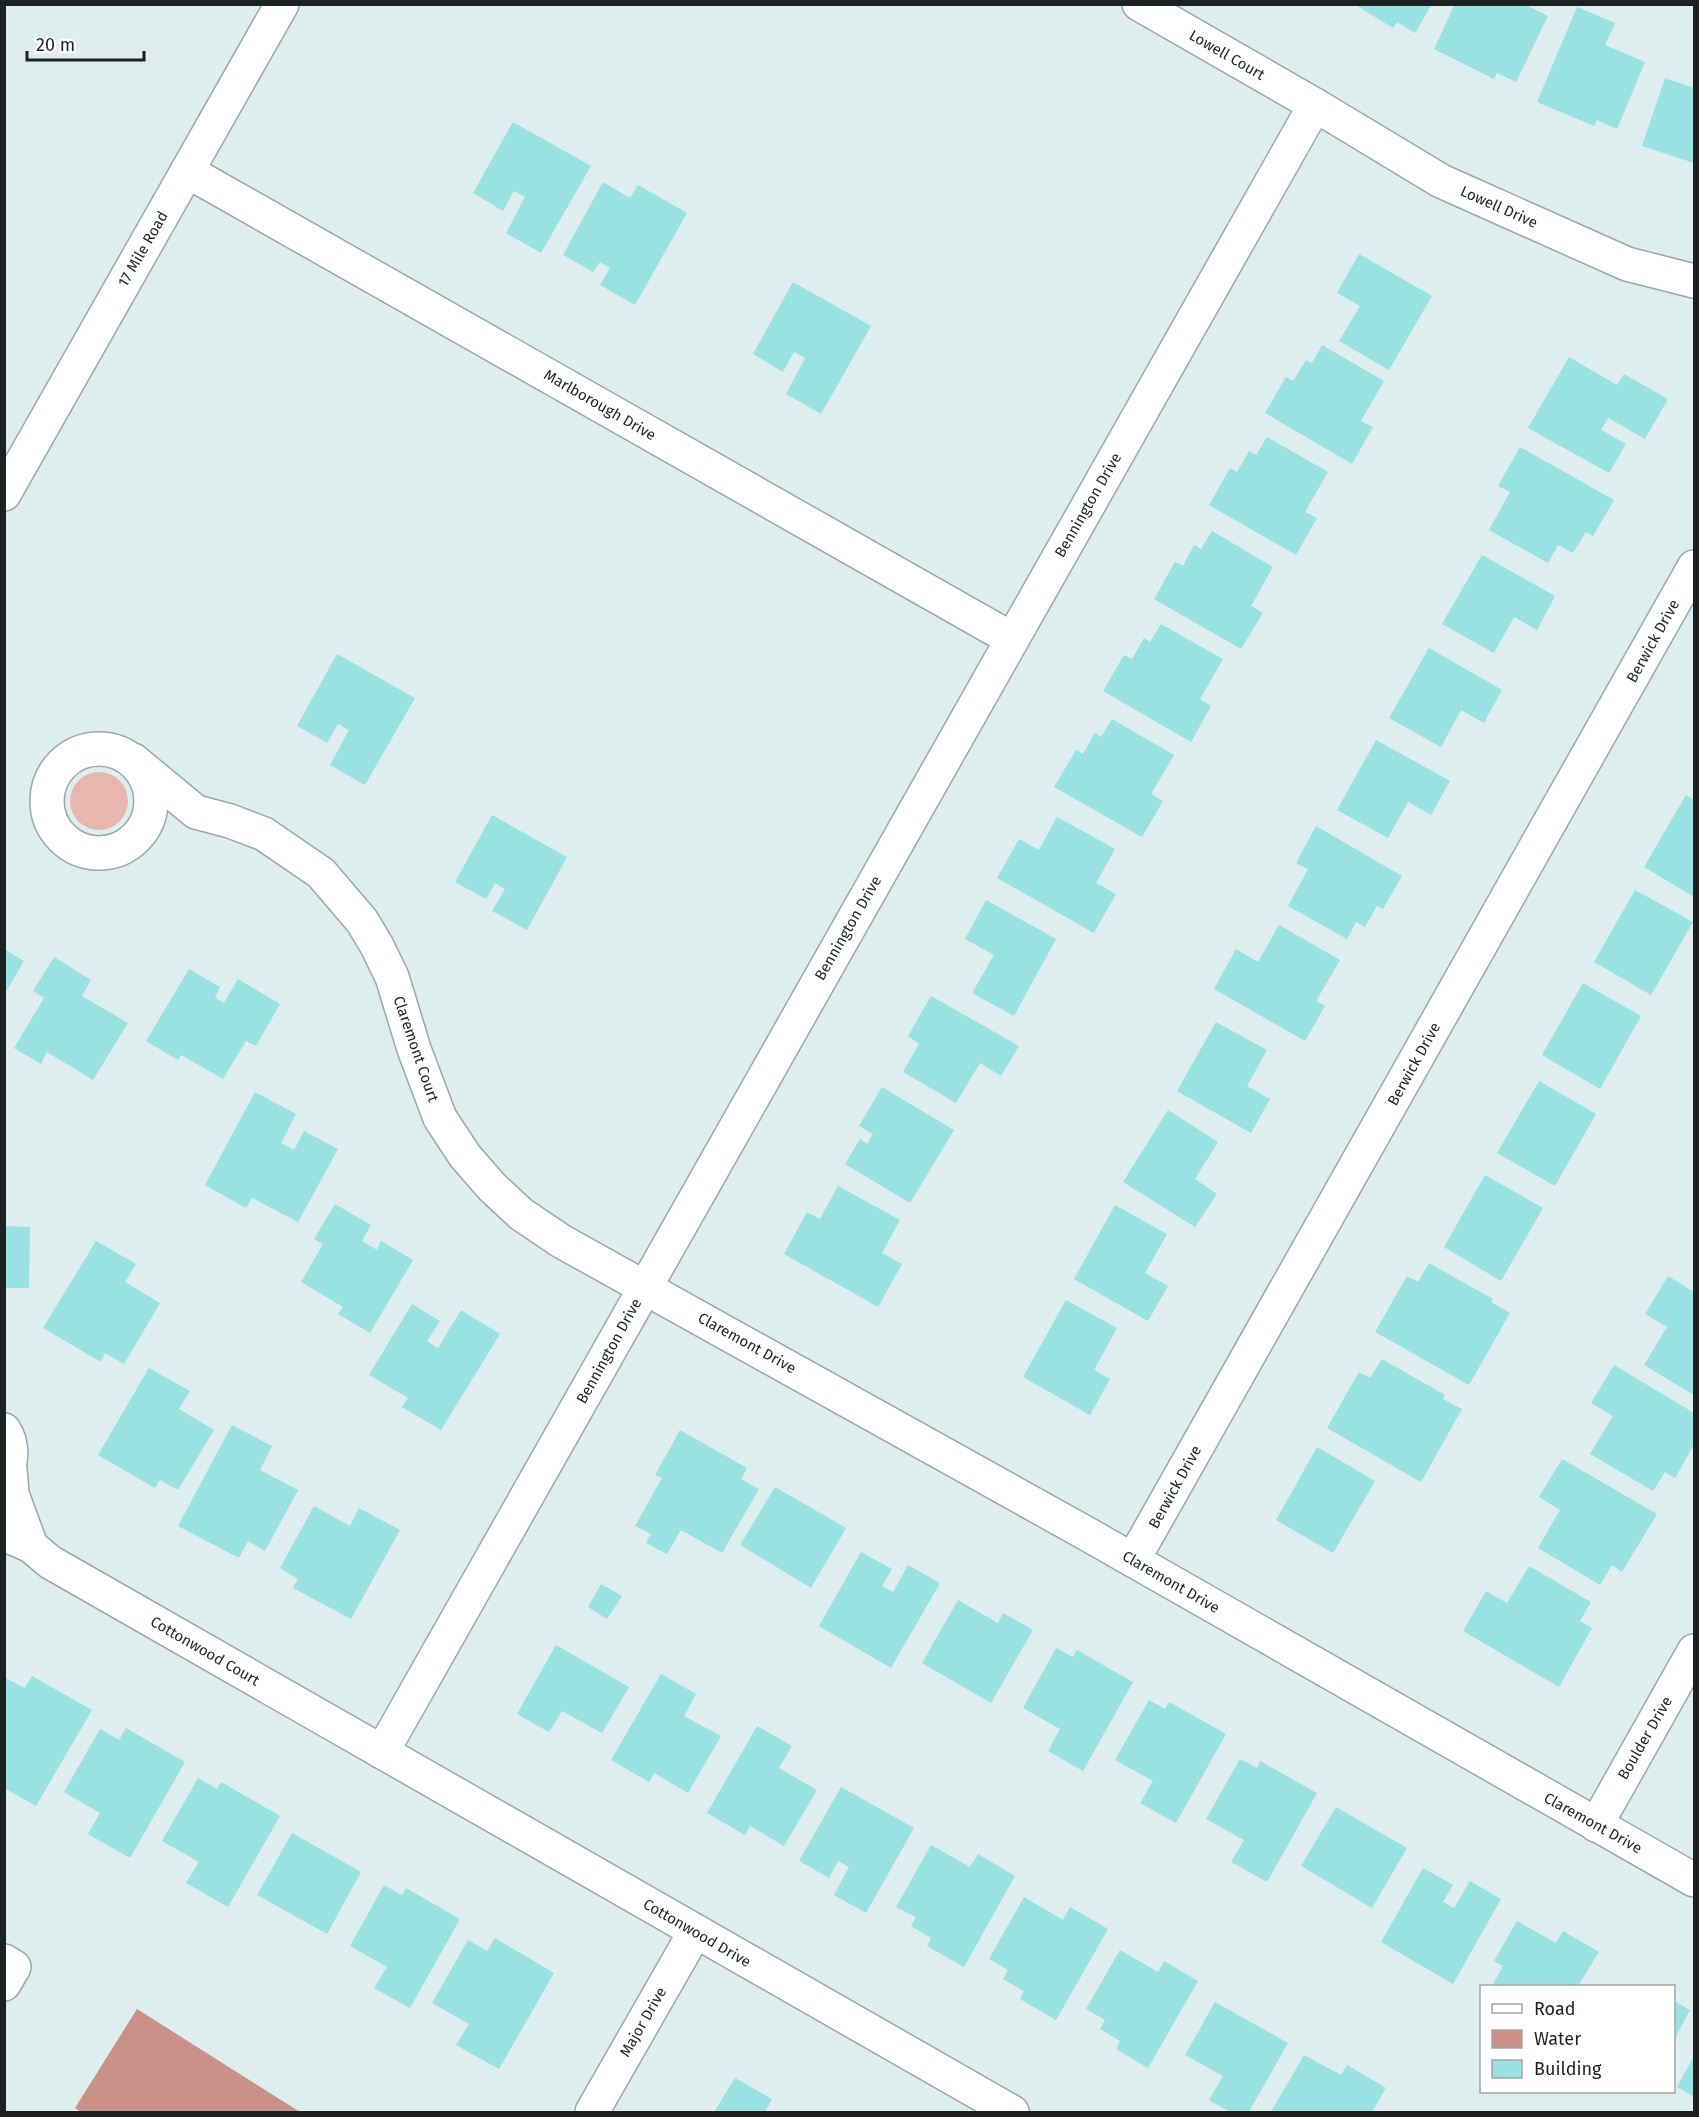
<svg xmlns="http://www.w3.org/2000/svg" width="1699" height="2117" viewBox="0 0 1699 2117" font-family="'Fira Sans',sans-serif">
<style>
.green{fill:#e7b7af}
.water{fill:#c99187}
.building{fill:#9be2e2}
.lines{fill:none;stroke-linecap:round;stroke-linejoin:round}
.minor-casing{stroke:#9aa9a8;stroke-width:36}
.major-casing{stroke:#9aa9a8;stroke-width:36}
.minor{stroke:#fff;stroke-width:33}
.major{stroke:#fff;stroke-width:33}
.labels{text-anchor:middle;stroke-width:4.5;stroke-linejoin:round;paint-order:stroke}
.street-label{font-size:15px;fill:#1c2222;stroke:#fff}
</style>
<rect width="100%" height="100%" fill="#deeded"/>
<circle class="green" cx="99" cy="801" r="29"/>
<polygon class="water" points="137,2009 300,2112 81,2112 75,2108"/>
<g class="building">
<polygon points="1354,4 1432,4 1415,33 1397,22 1393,28"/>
<polygon points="1455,4 1524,4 1548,16 1516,82 1497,73 1494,79 1434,49"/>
<polygon points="1577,7 1615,23 1605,45 1645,62 1617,129 1597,120 1594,126 1537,102"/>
<polygon points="1665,78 1694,88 1694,163 1642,146"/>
<polygon points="513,122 591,166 541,253 506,233 525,197 514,191 503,211 473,193"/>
<polygon points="603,182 630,198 638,185 687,213 635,305 600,285 610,268 600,262 593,272 563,255"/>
<polygon points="1359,254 1432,296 1389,370 1339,341 1360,306 1337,293"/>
<polygon points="793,282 871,326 821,414 786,394 805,358 794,352 783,372 753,354"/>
<polygon points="1322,345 1384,381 1361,421 1373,427 1352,464 1265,413 1286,377 1293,381 1306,360 1312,363"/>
<polygon points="1569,357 1617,385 1624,374 1668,399 1645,439 1608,418 1601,430 1626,444 1609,473 1528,428"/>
<polygon points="1267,437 1328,472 1305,512 1317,518 1296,555 1209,505 1230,468 1237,472 1249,451 1256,455"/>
<polygon points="1520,447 1614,500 1593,536 1586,532 1573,553 1558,545 1548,563 1489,530 1510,492 1498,486"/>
<polygon points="1212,531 1273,567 1251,606 1263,613 1241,649 1154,599 1175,562 1183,566 1194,545 1201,549"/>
<polygon points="1482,555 1555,596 1537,630 1514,617 1494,653 1442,624"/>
<polygon points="1161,624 1223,659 1200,699 1211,706 1191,742 1103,691 1124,655 1132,659 1144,638 1150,642"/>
<polygon points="1429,648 1502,690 1484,723 1461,710 1441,747 1389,718"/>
<polygon points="337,654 415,698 365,785 330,765 349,730 338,724 327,743 297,726"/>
<polygon points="1112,719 1174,755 1151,794 1163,801 1142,837 1054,787 1076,750 1083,754 1095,733 1101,737"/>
<polygon points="1376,740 1450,781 1431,815 1408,802 1388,838 1337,810"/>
<polygon points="1686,795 1694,800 1694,897 1644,867"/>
<polygon points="492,815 567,857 527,930 492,911 505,889 495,883 486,899 455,882"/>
<polygon points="1057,817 1115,849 1096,883 1116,894 1094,933 997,878 1019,839 1039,850"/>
<polygon points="1316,826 1402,876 1383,909 1377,906 1365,927 1356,922 1347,939 1288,906 1308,869 1296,863"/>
<polygon points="1635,890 1693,922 1651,995 1594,962"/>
<polygon points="986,900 1056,939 1014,1016 972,993 994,955 965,939"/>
<polygon points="1279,925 1340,960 1316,1001 1325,1006 1305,1041 1214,989 1236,949 1258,962"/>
<polygon points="4,949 24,961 4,995"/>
<polygon points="54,957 91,980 82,996 128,1023 93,1080 47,1052 41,1064 14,1048 44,998 33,991"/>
<polygon points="189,969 220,987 215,998 224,1003 238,979 280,1004 256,1046 246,1041 223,1079 181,1055 178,1060 146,1041"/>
<polygon points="1583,983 1641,1016 1600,1089 1542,1055"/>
<polygon points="931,996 1019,1046 1001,1076 980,1063 956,1103 903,1072 919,1044 908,1036"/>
<polygon points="1216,1022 1267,1050 1247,1086 1270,1099 1251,1133 1177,1091"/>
<polygon points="1539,1081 1596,1114 1555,1186 1497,1153"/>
<polygon points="882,1087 954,1130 910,1203 845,1164 860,1139 867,1144 873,1134 859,1126"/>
<polygon points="255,1092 296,1114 281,1143 294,1150 304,1131 338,1149 298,1222 252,1198 246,1208 205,1185"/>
<polygon points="1168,1110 1218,1142 1195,1179 1217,1194 1195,1227 1123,1182"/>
<polygon points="1485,1175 1543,1208 1501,1281 1444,1247"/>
<polygon points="838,1186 900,1220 882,1253 902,1264 878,1307 784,1254 807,1212 820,1219"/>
<polygon points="335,1204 371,1225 362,1241 377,1250 381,1241 413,1260 370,1333 338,1314 343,1307 301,1282 323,1244 314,1239"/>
<polygon points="1115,1205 1167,1234 1145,1273 1168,1286 1148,1321 1074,1279"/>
<polygon points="4,1226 30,1227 29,1288 4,1288"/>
<polygon points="96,1241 136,1264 125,1282 160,1303 124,1364 105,1353 101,1362 43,1328"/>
<polygon points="1429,1263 1493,1299 1491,1302 1510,1313 1469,1385 1375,1332 1407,1276 1418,1282"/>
<polygon points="1668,1276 1694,1292 1694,1395 1644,1365 1667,1327 1645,1314"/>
<polygon points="1066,1300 1117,1328 1094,1370 1110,1379 1090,1415 1023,1377"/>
<polygon points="412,1304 440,1321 427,1341 438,1348 461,1310 500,1334 441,1430 402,1407 408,1398 369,1375"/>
<polygon points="1382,1359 1445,1395 1443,1399 1462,1409 1421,1482 1327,1428 1359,1372 1370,1378"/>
<polygon points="1614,1365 1694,1413 1694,1445 1675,1478 1665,1472 1653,1491 1590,1454 1613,1416 1591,1403"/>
<polygon points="149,1368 190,1391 179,1409 214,1430 178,1490 160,1480 155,1488 98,1455"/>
<polygon points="232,1425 272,1446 260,1470 298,1490 265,1551 248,1541 239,1558 178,1526"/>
<polygon points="680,1430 747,1468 741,1479 759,1489 722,1553 681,1530 667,1554 646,1543 651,1534 635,1526 662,1478 655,1475"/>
<polygon points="1317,1447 1375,1481 1333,1553 1276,1520"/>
<polygon points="1562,1459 1657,1514 1622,1572 1612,1565 1600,1585 1538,1548 1560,1510 1539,1497"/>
<polygon points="775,1487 846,1528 811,1588 740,1545"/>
<polygon points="314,1506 350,1526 359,1508 400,1530 351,1619 293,1588 298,1579 280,1568"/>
<polygon points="861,1552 892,1569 882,1586 893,1592 908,1565 940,1583 891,1668 819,1626"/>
<polygon points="1529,1566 1591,1602 1580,1621 1592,1628 1559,1687 1463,1631 1486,1591 1507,1603"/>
<polygon points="601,1584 622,1596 607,1619 588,1607"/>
<polygon points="958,1600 998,1623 1003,1613 1033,1630 991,1703 922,1663"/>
<polygon points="556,1645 629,1687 602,1733 562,1711 549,1732 517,1714"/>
<polygon points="1056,1648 1073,1657 1077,1650 1133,1682 1083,1771 1048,1751 1060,1729 1023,1708"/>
<polygon points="661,1674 696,1694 684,1716 721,1736 688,1793 654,1773 649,1782 611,1760"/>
<polygon points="32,1676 92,1710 36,1806 4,1788 5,1678 25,1688"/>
<polygon points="1149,1700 1165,1709 1169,1702 1226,1734 1176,1823 1140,1803 1153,1781 1115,1760"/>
<polygon points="757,1726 792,1746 779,1768 817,1790 784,1846 750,1826 745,1835 707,1813"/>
<polygon points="126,1728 185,1762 130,1858 88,1834 100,1813 64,1792 100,1729 119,1740"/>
<polygon points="1240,1759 1257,1768 1260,1761 1317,1793 1267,1882 1231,1862 1244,1840 1206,1819"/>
<polygon points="198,1778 217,1789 221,1782 280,1816 228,1907 186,1883 199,1862 162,1841"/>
<polygon points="841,1787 914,1828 866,1913 834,1895 849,1867 838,1861 829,1878 799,1861"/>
<polygon points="1336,1807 1407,1848 1372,1908 1301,1866"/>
<polygon points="292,1833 361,1872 327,1934 257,1895"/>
<polygon points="931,1845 970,1867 978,1854 1015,1876 964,1967 927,1946 931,1938 911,1926 916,1917 896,1907"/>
<polygon points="1423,1868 1453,1885 1443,1902 1454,1908 1470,1881 1501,1899 1453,1984 1381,1942"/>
<polygon points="384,1885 402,1895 406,1888 460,1919 410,2008 374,1988 387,1967 350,1946"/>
<polygon points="1024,1897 1063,1920 1070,1907 1108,1929 1056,2020 1020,1999 1024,1991 1003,1979 1008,1970 989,1959"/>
<polygon points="1517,1921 1556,1943 1563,1931 1599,1952 1578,1986 1492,1986 1503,1966 1494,1961"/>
<polygon points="495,1938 554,1973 499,2069 456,2045 469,2024 432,2003 468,1940 487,1951"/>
<polygon points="1120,1950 1158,1972 1164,1961 1198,1981 1148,2068 1116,2049 1120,2041 1100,2029 1105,2020 1086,2009"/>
<polygon points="1674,2001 1690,2010 1674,2040"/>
<polygon points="1215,2002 1288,2043 1249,2112 1230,2112 1209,2100 1223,2076 1185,2055"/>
<polygon points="1304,2055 1341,2075 1347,2065 1386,2088 1372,2112 1271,2112"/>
<polygon points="1694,2056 1694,2097 1677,2087"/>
<polygon points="735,2078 772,2099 765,2112 714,2112"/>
</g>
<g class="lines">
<g class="minor-casing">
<g id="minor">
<polyline points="1139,4 1315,105 1441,181 1627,264 1694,281"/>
<polyline points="187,171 1012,639"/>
<circle cx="99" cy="801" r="52"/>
<polyline points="133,760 196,812 230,821 264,834 321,873 362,921 377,946 392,977 414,1049 440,1118 465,1156 492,1187 521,1214 561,1241 1089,1535 1694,1880"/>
<path d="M4 1430C14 1445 12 1464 4 1479"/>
<polyline points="10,1469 12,1494 31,1546"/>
<polyline points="4,1534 31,1546 50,1562 1012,2112"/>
<polyline points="1133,1560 1694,567"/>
<polyline points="382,1752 1315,105"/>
<polyline points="1596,1825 1694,1651"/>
<polyline points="4,1961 14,1967 4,1984"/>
<polyline points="592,2112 695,1932"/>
</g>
</g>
<g class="major-casing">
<polyline id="major" points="4,494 282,4"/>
</g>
<use href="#minor" class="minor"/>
<use href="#major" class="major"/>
</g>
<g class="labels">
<g class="street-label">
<text transform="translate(1227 55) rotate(30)" y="5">Lowell Court</text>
<text transform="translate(1499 207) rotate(24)" y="5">Lowell Drive</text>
<text transform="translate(143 249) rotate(-60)" y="5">17 Mile Road</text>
<text transform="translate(600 405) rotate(30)" y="5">Marlborough Drive</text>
<text transform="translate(1088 505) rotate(-60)" y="5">Bennington Drive</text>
<text transform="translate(1653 641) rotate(-61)" y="5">Berwick Drive</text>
<text transform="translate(848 928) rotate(-60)" y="5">Bennington Drive</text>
<text transform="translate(416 1049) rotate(71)" y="5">Claremont Court</text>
<text transform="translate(1414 1064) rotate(-61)" y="5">Berwick Drive</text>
<text transform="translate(747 1343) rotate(29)" y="5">Claremont Drive</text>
<text transform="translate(609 1351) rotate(-61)" y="5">Bennington Drive</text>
<text transform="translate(1175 1487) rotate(-61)" y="5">Berwick Drive</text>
<text transform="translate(1171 1582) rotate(30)" y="5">Claremont Drive</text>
<text transform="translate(205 1651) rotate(30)" y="5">Cottonwood Court</text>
<text transform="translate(1645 1738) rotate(-60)" y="5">Boulder Drive</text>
<text transform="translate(1593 1823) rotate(29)" y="5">Claremont Drive</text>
<text transform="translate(697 1933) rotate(30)" y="5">Cottonwood Drive</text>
<text transform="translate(643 2022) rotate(-60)" y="5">Major Drive</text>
</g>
</g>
<rect width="1699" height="2117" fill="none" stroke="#1c2222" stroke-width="12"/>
<rect x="1480" y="1985" width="195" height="108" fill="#ffffff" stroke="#a4a7a7" stroke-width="1.5"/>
<rect x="1492" y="2004" width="30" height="9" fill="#ffffff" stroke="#a4a7a7" stroke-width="1.5"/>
<text x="1534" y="2015" font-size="18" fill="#1c2222">Road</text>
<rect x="1492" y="2030" width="30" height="18" fill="#c99187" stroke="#a4a7a7" stroke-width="1.5"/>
<text x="1534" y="2045" font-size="18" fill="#1c2222">Water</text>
<rect x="1492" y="2060" width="30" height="18" fill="#9be2e2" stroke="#a4a7a7" stroke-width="1.5"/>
<text x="1534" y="2075" font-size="18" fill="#1c2222">Building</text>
<path d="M27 51v9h117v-9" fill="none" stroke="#1c2222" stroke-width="3"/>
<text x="36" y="51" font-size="18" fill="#1c2222" stroke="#ffffff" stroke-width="4.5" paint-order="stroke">20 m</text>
</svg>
